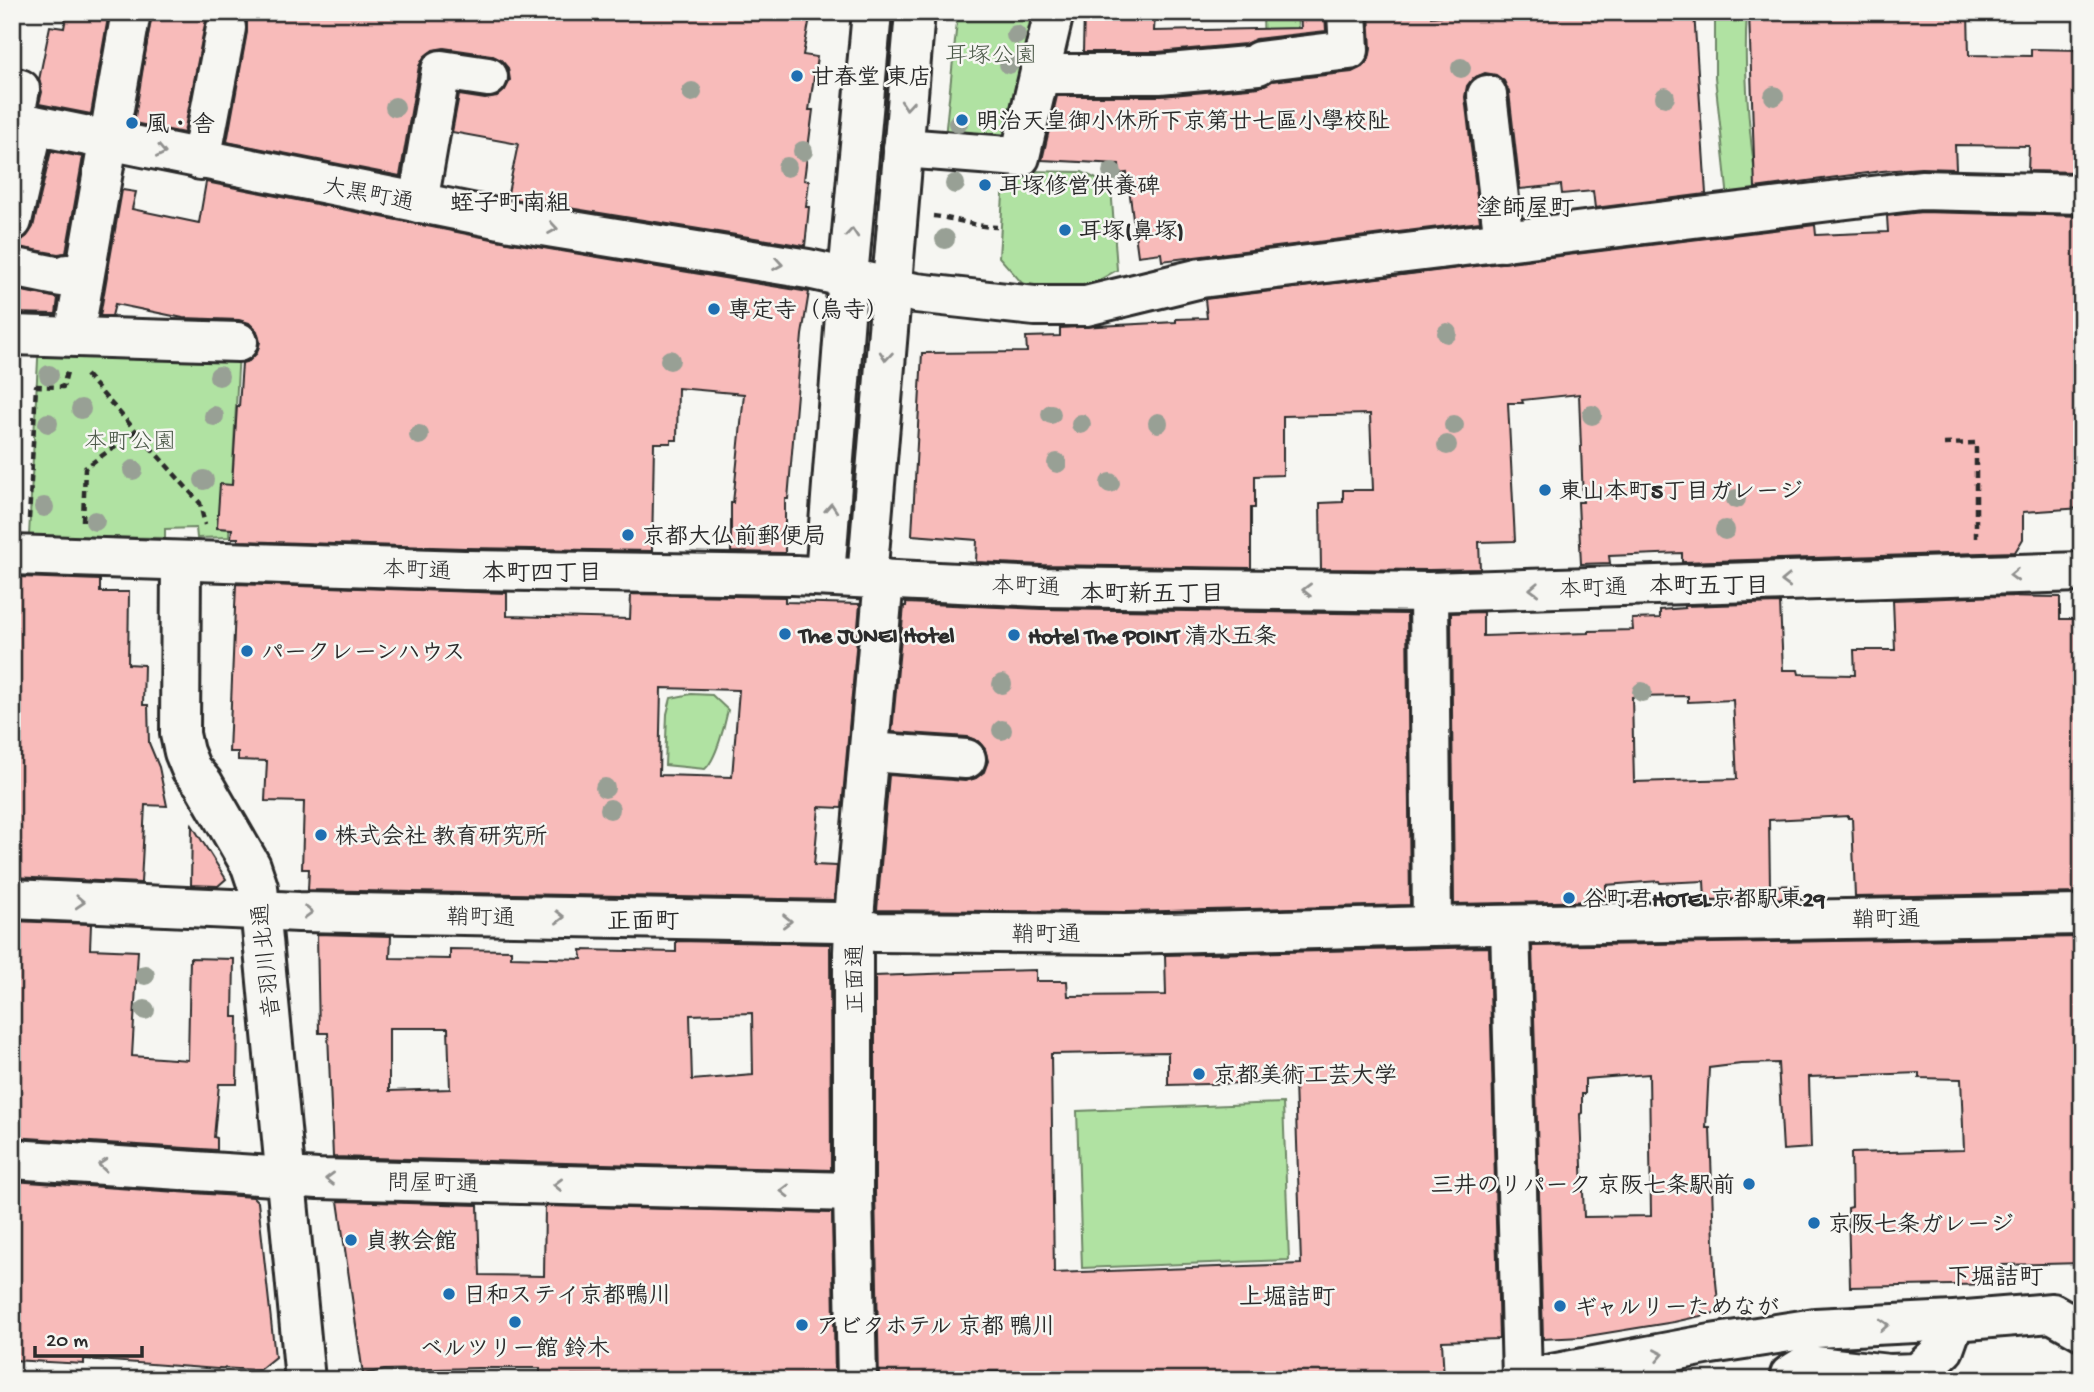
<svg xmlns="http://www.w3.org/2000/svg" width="2094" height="1392" viewBox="0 0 2094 1392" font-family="'Gochi Hand','Klee One',sans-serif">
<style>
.green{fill:#b0e2a2;stroke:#6e8666;stroke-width:2}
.building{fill:#f8bbba;stroke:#2b2b2b;stroke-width:2;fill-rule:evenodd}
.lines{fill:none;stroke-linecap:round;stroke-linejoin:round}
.minor-casing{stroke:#2b2b2b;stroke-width:44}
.path{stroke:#2b2b2b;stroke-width:4.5;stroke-dasharray:7 5;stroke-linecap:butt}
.minor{stroke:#f6f6f2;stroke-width:38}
.tree{fill:#98a095}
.oneway{stroke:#90908e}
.poi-dot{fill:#1f6fb2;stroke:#f6f6f2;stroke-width:2.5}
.labels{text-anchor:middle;stroke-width:5;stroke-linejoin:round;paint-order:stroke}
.park-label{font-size:23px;fill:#4c5949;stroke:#f6f6f2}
.poi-label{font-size:23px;font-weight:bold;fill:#2b2b2b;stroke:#f6f6f2;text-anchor:start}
.street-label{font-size:23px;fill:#2b2b2b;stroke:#f6f6f2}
.neighbourhood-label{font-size:24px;font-weight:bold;fill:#2b2b2b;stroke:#f6f6f2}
</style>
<rect width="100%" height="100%" fill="#f6f6f2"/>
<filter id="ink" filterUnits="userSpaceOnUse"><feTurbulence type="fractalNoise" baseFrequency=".0143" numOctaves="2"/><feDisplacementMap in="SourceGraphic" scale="14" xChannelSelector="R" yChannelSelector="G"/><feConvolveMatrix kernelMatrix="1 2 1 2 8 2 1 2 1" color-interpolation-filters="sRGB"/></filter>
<g filter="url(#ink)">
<g class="green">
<polygon points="958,12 1038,12 1010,138 945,137"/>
<polygon points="1263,12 1297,12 1298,28 1302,28 1304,50 1264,52"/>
<path d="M1715 12H1747C1743 73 1749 135 1758 195L1728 199 1715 77Z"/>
<polygon points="1026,171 1082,172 1111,186 1117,270 1083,289 1029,291 999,257 1003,195"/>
<polygon points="39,340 239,350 229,537 197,538 196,528 165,529 165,538 29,536"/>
<path d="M691 694 712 695 728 710C725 724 716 760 705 769L665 765 667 714 671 698Z"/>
<polygon points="1283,1103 1289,1260 1082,1268 1077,1111"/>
</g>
<g class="building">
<polygon points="67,12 109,12 91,114 39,104 42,92 39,80 50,26 64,28"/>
<polygon points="152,12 211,12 205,24 184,133 134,123"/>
<polygon points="241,12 811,12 803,55 817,57 809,110 813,110 804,180 809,181 806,207 809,207 805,246 507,198 518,144 452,132 459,95 485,99 497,97 505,90 510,80 508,68 501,60 491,55 444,48 433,50 424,57 419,66 400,176 227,142 247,32 247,21"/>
<polygon points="1084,12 1155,12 1154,31 1301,28 1300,12 1325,12 1326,31 1256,39 1245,44 1158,52 1083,52"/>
<polygon points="1369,12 1431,12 1431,17 1485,12 1694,12 1706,194 1595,208 1593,191 1562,194 1561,185 1520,189 1509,92 1504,81 1496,75 1485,73 1473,78 1467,86 1465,97 1480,222 1162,261 1161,253 1138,256 1127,173 1120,174 1119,164 1042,160 1057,96 1161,96 1260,87 1272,81 1352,72 1362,67 1369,59 1371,49"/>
<polygon points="1749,12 1968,12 1969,55 2031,56 2031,49 2082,50 2080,172 2028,171 2029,146 1955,145 1956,169 1921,168 1882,171 1755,188"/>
<polygon points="51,151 83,157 66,253 58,254 12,246 12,242 19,242 27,236 33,227"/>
<polygon points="206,182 507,242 809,292 802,335 788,499 785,499 785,553 731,552 731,503 733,503 744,394 678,388 677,440 671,440 671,443 654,443 652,551 465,548 238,541 238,538 231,538 232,529 217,528 220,484 232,485 237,406 239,407 242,363 249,361 257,353 260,342 257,331 249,323 239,320 183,318 115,304 112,316 100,316 122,190 136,192 132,209 199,223"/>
<polygon points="1922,212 2082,216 2082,508 2023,512 2023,539 2015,552 1682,562 1682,553 1609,556 1610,563 1581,564 1578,502 1583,502 1579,394 1522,400 1523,403 1508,403 1515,541 1479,542 1480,569 1429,570 1321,569 1320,503 1343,502 1343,490 1373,490 1370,414 1283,416 1283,475 1255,476 1255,508 1251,508 1251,568 1042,565 976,562 977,540 912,535 922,353 1027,352 1026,337 1060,336 1060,328 1176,322 1176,319 1207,318 1205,299 1815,225 1816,235 1888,232 1887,216"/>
<polygon points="12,289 58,298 56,314 12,313"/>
<polygon points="20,577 100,580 100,592 129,592 128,664 144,665 143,705 148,705 149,743 159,767 167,806 145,805 141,883 12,877 12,585 20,585"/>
<path d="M236 584 507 593V616L630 619 631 594 785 597V602L860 604 842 808 819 807 814 865 837 866 834 900 308 890 309 869H302L304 802 265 801 267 761 238 760V752H229ZM661 688 739 690 732 777 659 775Z"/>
<path d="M1999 596 2060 597V619H2082V893L1855 897 1852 818H1848V816L1769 820 1770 886 1798 885V898L1705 900 1704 881 1660 883 1659 881 1606 885V901L1454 904 1451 613 1483 612V636L1589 633V631L1633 630 1632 619 1660 618V610L1685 608 1684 606 1780 603 1783 670H1798L1799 674 1855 675 1854 650H1895L1893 600ZM1688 696V702L1733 700 1737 779 1634 782 1632 697Z"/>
<polygon points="906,603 1041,609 1407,614 1410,905 1125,912 877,910 889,775 965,781 976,778 984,772 988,761 985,749 978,741 968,737 892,732 904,606 906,606"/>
<polygon points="192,825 226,879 218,886 191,885"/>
<polygon points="12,921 91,924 90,949 138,951 132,1056 188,1060 190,958 234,959 233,1017 238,1017 237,1084 219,1084 214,1137 217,1138 217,1150 12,1137"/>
<path d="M317 934 391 936 390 958 450 959V949L511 950V957L582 959 581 950 676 952V941L830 944 831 1170 333 1157 328 1033H319ZM752 1013 753 1075 692 1080 690 1015ZM389 1028H448L450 1089 389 1091Z"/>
<path d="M2082 937V1017H2080L2082 1263 2002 1265 2003 1284 1850 1287 1848 1208 1852 1207 1851 1153 1964 1150 1961 1079 1919 1078V1073L1809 1077 1811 1148 1783 1150 1778 1063 1741 1064 1709 1068 1706 1128H1710L1715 1272 1719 1312 1674 1322 1582 1337 1543 1339 1532 946ZM1649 1074 1651 1216 1584 1217 1580 1114 1582 1113V1094H1585V1079Z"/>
<path d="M1489 947 1499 1339 1442 1341 1444 1380H1039L1038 1371 953 1372 954 1380H879L875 1192V976L956 973V972L1036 970V981H1067L1068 996 1166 995 1165 955ZM1168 1052V1085L1295 1082 1301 1264 1054 1273 1051 1054Z"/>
<polygon points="12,1181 253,1197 258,1202 275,1357 259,1370 219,1368 218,1369 84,1359 84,1364 12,1360"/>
<polygon points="338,1201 478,1205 480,1275 544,1276 545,1206 832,1213 835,1374 757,1377 572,1375 572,1377 540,1377 540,1368 478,1368 384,1370 363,1374"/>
</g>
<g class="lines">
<g class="minor-casing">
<g id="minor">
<polyline points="1040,74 1159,74 1258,65 1259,61 1349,50 1347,12"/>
<polyline points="12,87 20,89 14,121 511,221 808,269 916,293 1035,306 1086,306 1201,278 1921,190 2082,194"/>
<polyline points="1487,95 1504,242"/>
<polyline points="903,148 1020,157 1054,12"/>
<polyline points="201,160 226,28"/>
<polyline points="418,203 441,70 488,77"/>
<polyline points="12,221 34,125"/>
<polyline points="12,267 61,277 67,274 84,277"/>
<polyline points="76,325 131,12"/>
<polyline points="12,335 238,342"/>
<polyline points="12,555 464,570 793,575 1041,587 1429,592 2082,572"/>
<polyline points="181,561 180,734 184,752 191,769 203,783 251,866 258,887 305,1380"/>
<polyline points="825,576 848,277 872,12"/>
<polyline points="867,578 915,12"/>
<polyline points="1429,592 1432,926"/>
<polyline points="869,752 966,759"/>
<polyline points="12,899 299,912 839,922 875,932 1125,934 1432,926 2082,915"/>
<polyline points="1510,925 1522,1378"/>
<polyline points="12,1159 318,1179 853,1192"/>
<polyline points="857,1380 853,1192 853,952 855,906 884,579"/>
<polyline points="1520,1380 1711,1344 1815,1328 1954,1321 2052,1313 2082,1330"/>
<polyline points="1790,1380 1790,1375 1806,1365 1889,1374 1918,1373 1944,1349 1954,1321"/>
</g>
</g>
<g class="path">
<path d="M933 216C955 218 975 227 997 227"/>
<polyline points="86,375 200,503 205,525"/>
<polyline points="1944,444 1976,443 1976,540"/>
<polyline points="29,519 36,386 63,387 67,372"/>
<polyline points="83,521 85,468 136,431"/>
</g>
<use href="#minor" class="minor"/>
</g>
<g class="tree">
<circle cx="1016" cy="35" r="10"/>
<circle cx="1009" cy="64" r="10"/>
<circle cx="1461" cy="68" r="10"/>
<circle cx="692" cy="92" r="10"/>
<circle cx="1774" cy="96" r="10"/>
<circle cx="1665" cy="97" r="10"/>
<circle cx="395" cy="107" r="10"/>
<circle cx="958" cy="123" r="10"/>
<circle cx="803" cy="151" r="10"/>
<circle cx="787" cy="167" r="10"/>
<circle cx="1112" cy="172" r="10"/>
<circle cx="955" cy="184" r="10"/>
<circle cx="945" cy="239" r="10"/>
<circle cx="1447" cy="333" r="10"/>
<circle cx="670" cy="360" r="10"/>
<circle cx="49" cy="375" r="10"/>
<circle cx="219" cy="376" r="10"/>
<circle cx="81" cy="409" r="10"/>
<circle cx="1051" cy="414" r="10"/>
<circle cx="1592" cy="415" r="10"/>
<circle cx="214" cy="416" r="10"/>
<circle cx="48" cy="423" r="10"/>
<circle cx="1158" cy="423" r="10"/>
<circle cx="1081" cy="424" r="10"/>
<circle cx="1454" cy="425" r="10"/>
<circle cx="419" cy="435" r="10"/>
<circle cx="1447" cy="445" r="10"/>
<circle cx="1057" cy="463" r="10"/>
<circle cx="133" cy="470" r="10"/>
<circle cx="204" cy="480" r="10"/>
<circle cx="1110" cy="483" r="10"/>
<circle cx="1736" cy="499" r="10"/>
<circle cx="44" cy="507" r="10"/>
<circle cx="95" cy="521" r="10"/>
<circle cx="1725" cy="530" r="10"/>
<circle cx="1002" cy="684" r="10"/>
<circle cx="1642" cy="692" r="10"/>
<circle cx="1002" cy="730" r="10"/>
<circle cx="605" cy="788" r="10"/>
<circle cx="610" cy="809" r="10"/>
<circle cx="145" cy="975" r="10"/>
<circle cx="145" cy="1010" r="10"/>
</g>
<defs><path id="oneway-chevron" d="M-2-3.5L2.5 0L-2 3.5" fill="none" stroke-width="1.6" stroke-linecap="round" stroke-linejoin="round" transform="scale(1.75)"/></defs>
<g class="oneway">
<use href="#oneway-chevron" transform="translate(907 105) rotate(95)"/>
<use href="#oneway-chevron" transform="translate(161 152) rotate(12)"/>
<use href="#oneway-chevron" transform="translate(553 228) rotate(9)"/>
<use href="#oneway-chevron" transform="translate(852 233) rotate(-85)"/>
<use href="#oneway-chevron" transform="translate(778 264) rotate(9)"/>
<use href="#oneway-chevron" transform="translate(886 356) rotate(95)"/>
<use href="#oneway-chevron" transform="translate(831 508) rotate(-86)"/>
<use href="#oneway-chevron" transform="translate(2014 575) rotate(178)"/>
<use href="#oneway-chevron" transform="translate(1786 581) rotate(178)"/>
<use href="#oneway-chevron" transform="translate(1534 589) rotate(178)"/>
<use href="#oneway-chevron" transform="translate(1307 590) rotate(-179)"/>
<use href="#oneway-chevron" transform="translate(80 902) rotate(3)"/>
<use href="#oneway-chevron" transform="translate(308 912) rotate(1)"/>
<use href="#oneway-chevron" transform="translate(560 917) rotate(1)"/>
<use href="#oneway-chevron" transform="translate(787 921) rotate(1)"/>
<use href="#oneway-chevron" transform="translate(103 1165) rotate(-176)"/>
<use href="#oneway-chevron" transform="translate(330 1179) rotate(-179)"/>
<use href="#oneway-chevron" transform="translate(558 1185) rotate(-179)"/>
<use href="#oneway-chevron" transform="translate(785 1191) rotate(-179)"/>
<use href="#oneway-chevron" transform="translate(1884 1325) rotate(-3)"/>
<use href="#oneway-chevron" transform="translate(1659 1355) rotate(-11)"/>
</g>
</g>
<g class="poi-dot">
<circle cx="797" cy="76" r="7"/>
<circle cx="962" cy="120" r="7"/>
<circle cx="132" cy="123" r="7"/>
<circle cx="985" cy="185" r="7"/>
<circle cx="1065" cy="230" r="7"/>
<circle cx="714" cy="309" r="7"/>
<circle cx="1545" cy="490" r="7"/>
<circle cx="628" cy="535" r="7"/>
<circle cx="785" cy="634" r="7"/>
<circle cx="1014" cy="635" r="7"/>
<circle cx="247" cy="651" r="7"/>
<circle cx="321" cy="835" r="7"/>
<circle cx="1569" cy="898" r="7"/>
<circle cx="1199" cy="1074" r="7"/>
<circle cx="1749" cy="1184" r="7"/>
<circle cx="1814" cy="1223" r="7"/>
<circle cx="351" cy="1240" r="7"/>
<circle cx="449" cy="1294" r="7"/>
<circle cx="1560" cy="1306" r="7"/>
<circle cx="515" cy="1322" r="7"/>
<circle cx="802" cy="1325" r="7"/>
</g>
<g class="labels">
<g class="park-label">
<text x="991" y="62">耳塚公園</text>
<text x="130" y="448">本町公園</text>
</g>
<g class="poi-label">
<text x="811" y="84">甘春堂 東店</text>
<text x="976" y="128">明治天皇御小休所下京第廿七區小學校阯</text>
<text x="146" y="131">風・舎</text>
<text x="999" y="193">耳塚修営供養碑</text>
<text x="1079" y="238">耳塚(鼻塚)</text>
<text x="728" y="317">専定寺（烏寺）</text>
<text x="1559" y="498">東山本町5丁目ガレージ</text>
<text x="642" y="543">京都大仏前郵便局</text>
<text x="799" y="642">The JUNEI Hotel</text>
<text x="1028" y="643">Hotel The POINT 清水五条</text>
<text x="261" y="659">パークレーンハウス</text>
<text x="335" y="843">株式会社 教育研究所</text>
<text x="1583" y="906">谷町君HOTEL京都駅東29</text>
<text x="1213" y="1082">京都美術工芸大学</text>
<text x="1735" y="1192" text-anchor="end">三井のリパーク 京阪七条駅前</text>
<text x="1828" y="1231">京阪七条ガレージ</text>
<text x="365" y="1248">貞教会館</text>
<text x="463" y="1302">日和ステイ京都鴨川</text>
<text x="1574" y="1314">ギャルリーためなが</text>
<text x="816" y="1333">アビタホテル 京都 鴨川</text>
<text x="515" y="1355" text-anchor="middle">ベルツリー館 鈴木</text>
</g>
<g class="street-label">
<text transform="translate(369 193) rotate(11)" y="8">大黒町通</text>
<text transform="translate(417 569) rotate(2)" y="8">本町通</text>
<text transform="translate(1026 585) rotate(2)" y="8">本町通</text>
<text transform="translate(1593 587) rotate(-2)" y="8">本町通</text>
<text transform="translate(481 916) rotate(1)" y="8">鞘町通</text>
<text transform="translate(1886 918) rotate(-1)" y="8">鞘町通</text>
<text x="1046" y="941">鞘町通</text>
<text transform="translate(265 961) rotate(-96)" y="8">音羽川北通</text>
<text transform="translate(854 979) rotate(-90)" y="8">正面通</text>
<text transform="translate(433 1182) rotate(1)" y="8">問屋町通</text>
</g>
<g class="neighbourhood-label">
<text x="510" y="210">蛭子町南組</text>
<text x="1526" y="215">塗師屋町</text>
<text x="542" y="580">本町四丁目</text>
<text x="1709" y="593">本町五丁目</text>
<text x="1152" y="601">本町新五丁目</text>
<text x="643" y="928">正面町</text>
<text x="1995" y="1284">下堀詰町</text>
<text x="1287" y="1304">上堀詰町</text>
</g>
</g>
<rect width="2094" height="1392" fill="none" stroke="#f6f6f2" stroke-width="42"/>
<rect x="21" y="21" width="2052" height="1350" fill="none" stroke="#2b2b2b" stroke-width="2.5" filter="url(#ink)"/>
<path d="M35 1346v10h107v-10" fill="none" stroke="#2b2b2b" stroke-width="3.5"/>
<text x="46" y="1346" font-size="21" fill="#2b2b2b" stroke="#f6f6f2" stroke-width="5" paint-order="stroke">20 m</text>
</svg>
